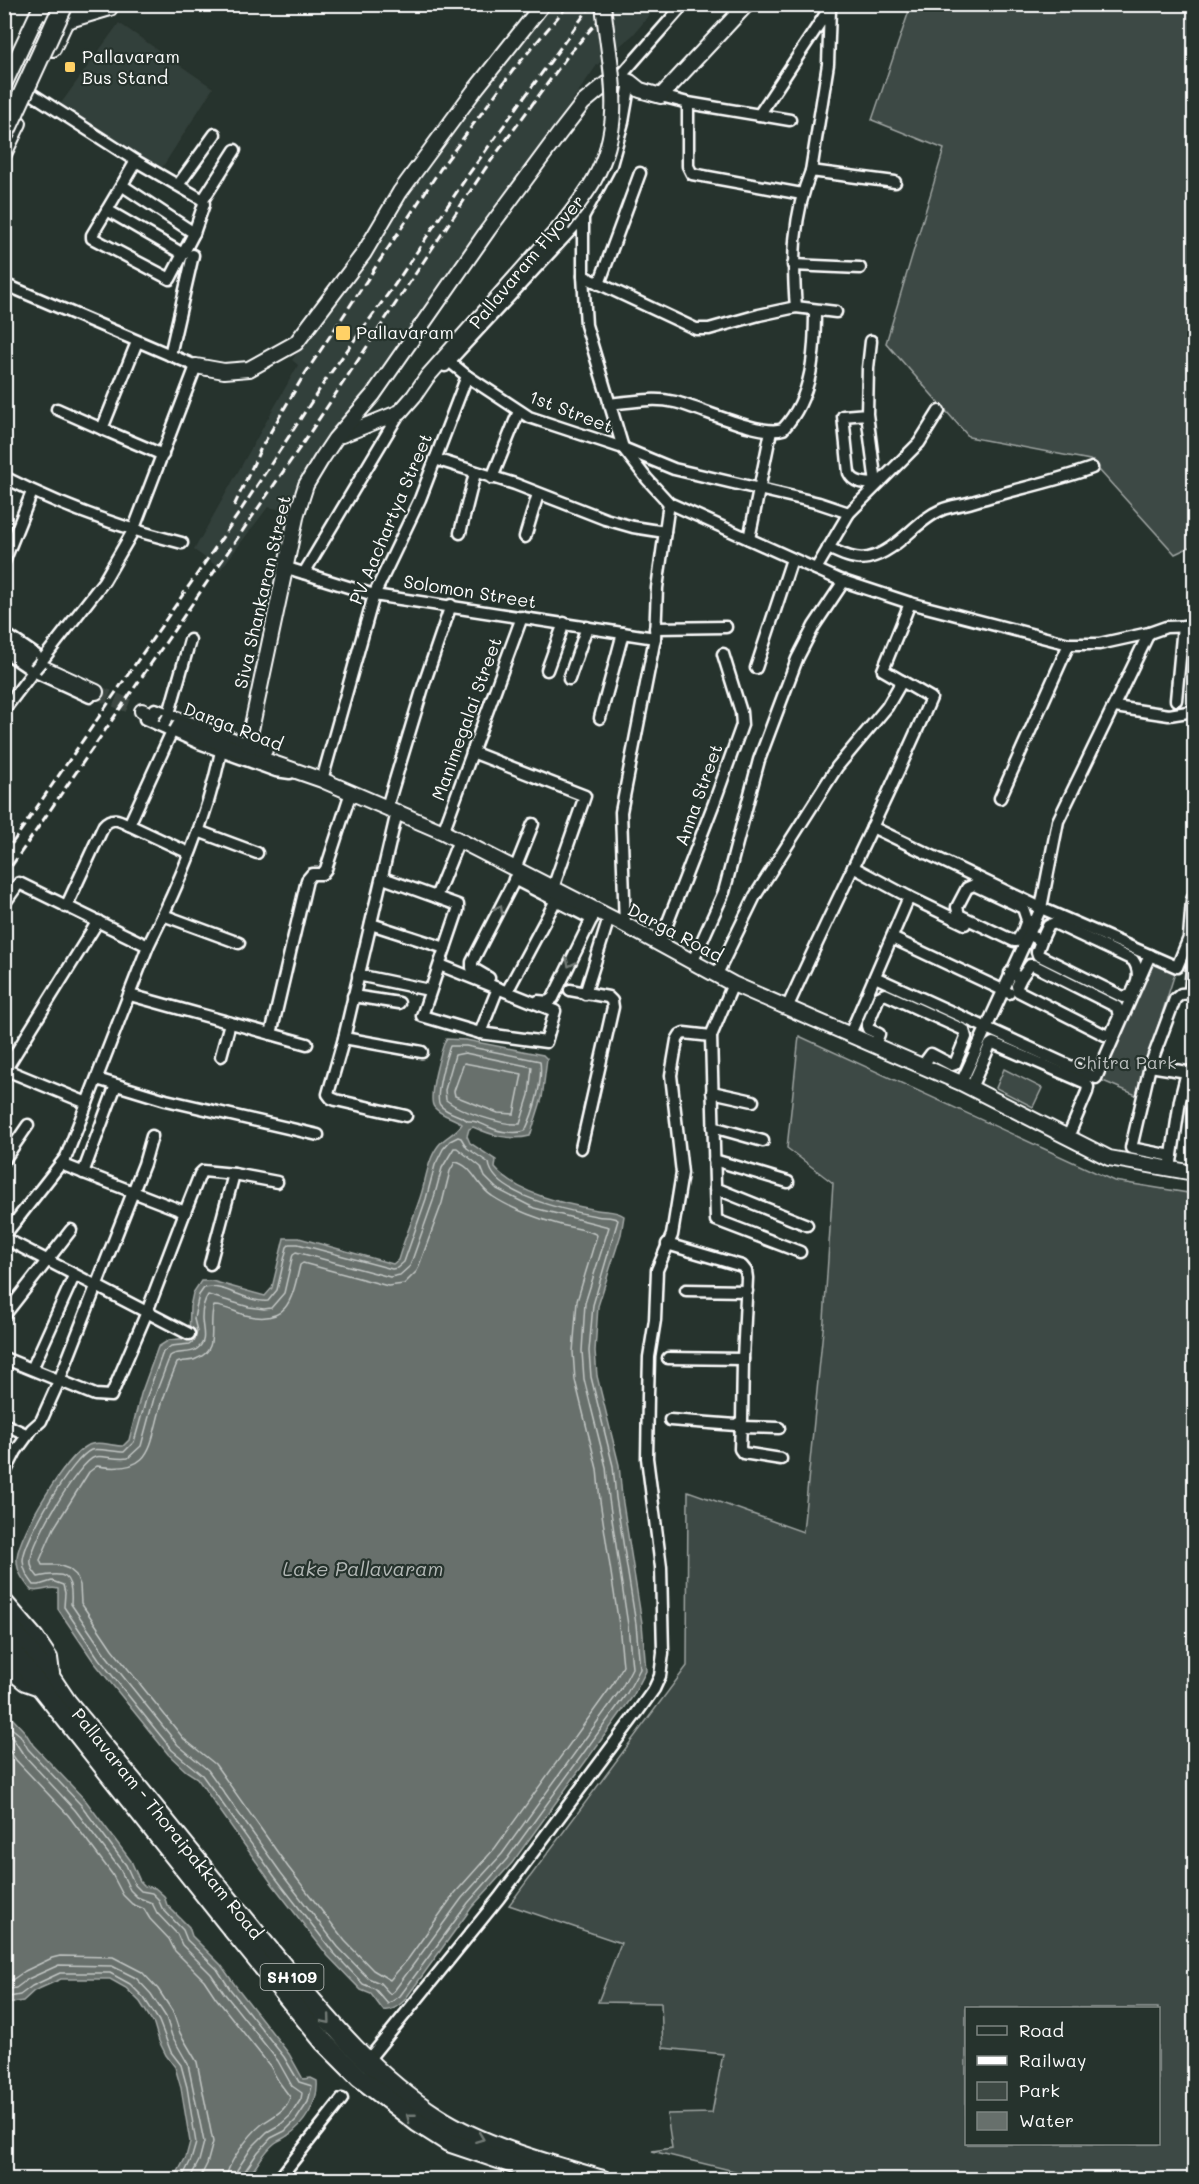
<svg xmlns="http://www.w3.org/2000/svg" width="1199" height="2184" viewBox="0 0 1199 2184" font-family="Mali,sans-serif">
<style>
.built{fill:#333f3a}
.green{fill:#3e4944;stroke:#9ea4a2;stroke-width:1.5;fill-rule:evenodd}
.water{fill:#67706c;stroke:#a4a9a7;stroke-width:1.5}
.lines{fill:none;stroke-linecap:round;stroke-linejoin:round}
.shore{stroke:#c2c6c4;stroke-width:1.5}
.tertiary-tunnel{stroke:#3c4742;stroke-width:14;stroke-dasharray:14 7;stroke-linecap:butt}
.minor-casing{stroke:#fff;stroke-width:15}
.tertiary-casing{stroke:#fff;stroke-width:18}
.primary-casing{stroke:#fff;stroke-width:22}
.minor{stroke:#26332d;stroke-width:10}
.tertiary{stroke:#26332d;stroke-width:14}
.primary{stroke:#26332d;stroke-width:18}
.rail{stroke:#fff;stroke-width:3;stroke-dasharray:9 4.5;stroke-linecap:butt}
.minor-bridge-casing{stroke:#fff;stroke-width:15;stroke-linecap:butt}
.tertiary-bridge-casing{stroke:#fff;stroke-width:18;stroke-linecap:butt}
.primary-bridge-casing{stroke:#fff;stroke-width:22;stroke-linecap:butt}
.minor-bridge{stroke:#26332d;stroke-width:10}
.tertiary-bridge{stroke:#26332d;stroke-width:14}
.primary-bridge{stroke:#26332d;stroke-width:18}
.oneway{stroke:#727a76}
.poi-dot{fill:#ffd166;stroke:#26332d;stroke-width:2}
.labels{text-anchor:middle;stroke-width:4.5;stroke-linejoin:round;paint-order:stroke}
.shield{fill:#26332d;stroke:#bec2c0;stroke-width:1.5}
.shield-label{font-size:16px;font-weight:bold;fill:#fff}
.poi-label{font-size:18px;fill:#fff;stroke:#26332d;text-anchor:start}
.street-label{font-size:18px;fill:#fff;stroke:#26332d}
.park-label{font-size:18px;fill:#bbbfbe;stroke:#26332d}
.water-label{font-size:20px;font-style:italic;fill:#b3b8b6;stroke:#26332d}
</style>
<rect width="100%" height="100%" fill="#26332d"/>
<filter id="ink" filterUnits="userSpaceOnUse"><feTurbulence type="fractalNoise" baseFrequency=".0167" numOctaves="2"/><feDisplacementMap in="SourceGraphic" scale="12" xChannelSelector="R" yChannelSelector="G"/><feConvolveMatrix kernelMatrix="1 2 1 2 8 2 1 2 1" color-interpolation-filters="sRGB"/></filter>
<g filter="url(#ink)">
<g class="built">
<polygon points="548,5 658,5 633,35 597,65 401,346 308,465 292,512 268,507 221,569 194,550 298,365 292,360 479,90"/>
<polygon points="119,23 213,88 160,171 59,106"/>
</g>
<g class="green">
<polygon points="911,5 1194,5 1194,545 1175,554 1090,460 969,437 886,343 944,149 872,120"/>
<polygon points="1152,956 1177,967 1136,1095 1096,1078"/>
<path d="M799 1036 1114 1181 1194 1194V2179L771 2180 652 2151 672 2148 667 2114 712 2113 723 2054 663 2048 661 2003 598 2002 621 1943 509 1905 687 1666 688 1491 803 1532 824 1320 833 1183 787 1148ZM966 2008H1158V2144H966Z"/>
<polygon points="1004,1069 1042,1088 1033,1107 996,1088"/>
</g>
<g class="water">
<path d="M446 1039 466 1040 543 1055 547 1059 542 1098 530 1136C510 1141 491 1135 473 1127L469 1129 467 1136 470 1143 496 1160 495 1168C517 1194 565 1204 597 1210 607 1212 615 1210 624 1216L621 1234 598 1306 595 1351 597 1376 619 1465 622 1497 642 1623 646 1671 633 1696 512 1863 472 1907 404 2001C397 2007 392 2011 383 2010L371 1994 361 1990 328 1956 270 1881 197 1778 186 1771 168 1754 94 1662 58 1609V1589C48 1586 41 1593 31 1590 23 1580 16 1571 17 1557 20 1532 65 1458 87 1446 96 1440 112 1446 123 1446L129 1440 141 1394 158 1347 169 1340 189 1338 190 1307 193 1293 201 1281H212L265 1296 272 1288 284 1238H299L393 1264 398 1260C404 1239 413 1219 420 1198 426 1181 427 1161 438 1146 445 1136 456 1134 462 1124 454 1117 442 1117 434 1107 427 1098 441 1050 446 1039Z"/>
<path d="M5 1715 13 1719 25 1732 33 1745 86 1801 131 1861 140 1881 145 1886 155 1888 164 1896 167 1905 189 1927 192 1936 221 1965 235 1985 289 2054 303 2079 311 2078 317 2081C319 2102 304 2125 287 2136 283 2139 279 2140 275 2143 263 2152 256 2168 247 2179H174L186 2157 190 2142 181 2088 175 2067 166 2055 159 2041 154 2024 140 2002 126 1988 110 1979H61L34 1991 23 2001 7 2004 5 2006Z"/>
</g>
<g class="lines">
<g class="shore">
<path d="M450 1046H466L540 1061C543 1082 534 1112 525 1131 516 1134 500 1132 491 1128 483 1125 477 1120 468 1121 460 1114 447 1114 440 1105 434 1097 446 1056 450 1046Z"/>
<path d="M465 1053 532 1067 529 1095 520 1124C501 1125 461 1112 446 1100L445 1090 455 1055Z"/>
<polygon points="464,1063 522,1074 514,1114 498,1113 455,1096 454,1091"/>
<path d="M458 1137 461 1138 467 1148 489 1163C493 1195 568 1211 596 1216 604 1218 612 1216 618 1220L593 1305 589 1351 591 1377 613 1466 616 1498 636 1624 640 1669 627 1693 507 1859 468 1903 400 1996 388 2004 375 1989 363 1984 333 1952 275 1877 202 1775 172 1750 99 1659 64 1607 65 1593 63 1585 52 1581 39 1585H34C28 1577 23 1570 23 1560 24 1539 72 1458 91 1450 98 1448 115 1452 124 1452L134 1442 147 1396 163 1352 171 1346 190 1344 195 1340 197 1331 194 1319 196 1308 199 1295 204 1288C225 1283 246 1303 268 1301L277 1290 287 1247 290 1244H298L392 1269 397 1268 404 1262 426 1199 435 1165 443 1149 450 1141Z"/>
<path d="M454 1148H457L481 1167 485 1177 497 1189 534 1208 609 1227 585 1303 582 1351 584 1379 606 1467 609 1499 628 1625 632 1668 621 1689 502 1854 462 1898 394 1991 390 1994 380 1983 368 1978 338 1947 281 1873 208 1770 178 1745 105 1654 71 1604C73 1574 65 1571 38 1577 34 1572 30 1567 31 1560 31 1543 79 1461 95 1457 102 1455 117 1460 128 1458L141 1446 154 1398 170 1356C178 1350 189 1355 197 1349 208 1341 202 1329 202 1318 202 1310 204 1301 208 1295L249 1307 264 1309 271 1308 284 1293 293 1254 296 1252 390 1277 400 1275 410 1266 433 1201 442 1168Z"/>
<path d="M455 1162C473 1165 477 1187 492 1196 513 1210 536 1218 561 1225 572 1228 588 1229 597 1235L577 1301 573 1352 575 1380 597 1469 600 1501 619 1625 623 1666 613 1684 495 1848 455 1893 408 1959 390 1980 373 1970 345 1941 288 1867 215 1764 184 1739 112 1649 81 1603 80 1585 76 1575 69 1569 58 1565H42L40 1560 54 1528 89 1472 97 1466C154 1475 149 1445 162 1403 166 1389 172 1376 177 1363 183 1360 190 1362 196 1359 221 1350 207 1324 214 1306 224 1306 235 1312 245 1315 288 1326 292 1299 300 1265L303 1263 388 1286 404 1284 417 1271 442 1203 450 1171Z"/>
<polyline points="4,1722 20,1735 28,1749 81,1805 126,1865 135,1885 141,1891 152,1893 158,1899 162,1908 183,1930 187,1940 217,1969 230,1989 284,2057 299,2082 312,2086 308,2102 296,2120 285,2131 271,2138 258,2152 243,2174 242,2180"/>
<polyline points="4,1730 14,1740 23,1754 75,1810 120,1869 130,1890 137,1897 152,1903 157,1913 177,1934 182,1945 211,1974 224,1993 278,2061 292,2086 302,2093 301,2099 290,2116 281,2124 267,2132 252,2147 237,2170 235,2180"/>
<path d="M4 1743 16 1760 68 1815 112 1874 123 1895 132 1904 144 1909 150 1919 169 1939 175 1951 204 1980 216 1998 270 2066 279 2082 290 2097C286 2112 272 2116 261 2125 249 2135 226 2165 226 2180"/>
<polyline points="4,1981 12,1980 25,1971 52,1958 60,1956 113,1957 142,1972 158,1989 173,2012 180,2033 197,2062 213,2142 207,2164 199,2180"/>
<polyline points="4,1990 16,1988 28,1979 59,1965 112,1966 136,1978 151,1994 166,2017 172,2036 188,2064 204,2142 199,2161 189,2180"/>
<polyline points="4,1998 20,1995 32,1986 60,1973 110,1973 130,1984 144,1998 159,2021 171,2052 181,2065 187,2087 196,2143 191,2160 181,2180"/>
</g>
<polyline class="tertiary-tunnel" points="96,692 142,711"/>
<g class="minor-casing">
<g id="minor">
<polyline points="619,78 684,4"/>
<polyline points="630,82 623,122 611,165 583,217 583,276 586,325 623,448 647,479 669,503 840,580 910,603 1069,644 1099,644 1149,633 1166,627 1194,626"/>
<polyline points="32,94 136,161 203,200"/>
<polyline points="661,96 688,103 790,120"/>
<polyline points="688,103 688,166 692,174 802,194"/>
<polyline points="759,115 829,9"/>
<polyline points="136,161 107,210 183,254"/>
<polyline points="811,171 828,64 830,9"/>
<polyline points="178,185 215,134"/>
<polyline points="107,210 92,235 92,238 170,279 194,233 123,186"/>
<polyline points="194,233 204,204 203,200 235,150"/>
<polyline points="793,265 860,268"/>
<polyline points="583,276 696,329 709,329 759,315 796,307 836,312"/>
<polyline points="4,284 196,366 133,531 104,581 41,662"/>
<polyline points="599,284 640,173"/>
<path d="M796 307C792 261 793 215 811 171L895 182"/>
<polyline points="137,342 102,429 163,455"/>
<polyline points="170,355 193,255"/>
<polyline points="450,362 467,376 529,417 623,448 674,469 819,503 849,513"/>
<polyline points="445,366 583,217"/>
<path d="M609 404C631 402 653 397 675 402 701 408 760 437 783 429 813 397 815 351 815 310"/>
<polyline points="57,409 102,429"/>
<path d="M867 414 843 416 849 473C854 484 866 483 876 484L867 414 868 368 871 341"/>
<polyline points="435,459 515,484 605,519 633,527 665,532"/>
<path d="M4 477C61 506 121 528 182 543"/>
<polyline points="492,478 519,411"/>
<polyline points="460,533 475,473"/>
<polyline points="525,537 538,494"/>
<polyline points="749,539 771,431"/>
<path d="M828 548C840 553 854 561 868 558 898 551 915 521 941 510 950 506 962 505 972 502 1012 490 1053 482 1092 468"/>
<polyline points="4,562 32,492"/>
<polyline points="284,567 374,595 655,638"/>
<polyline points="816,569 849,513 919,443 939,411"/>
<polyline points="304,573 400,412"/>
<polyline points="655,628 726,627"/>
<polyline points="4,633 36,655"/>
<polyline points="4,651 33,671 90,697"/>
<polyline points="756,668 792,559"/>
<polyline points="547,670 564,623"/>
<polyline points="569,679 587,627"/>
<polyline points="1176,700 1183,626"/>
<polyline points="1115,707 1169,715 1194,711"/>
<polyline points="155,709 248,744"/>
<polyline points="4,710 35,669"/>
<polyline points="168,717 190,640"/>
<polyline points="600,718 623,633"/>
<polyline points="145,719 199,743 276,771 290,773"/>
<polyline points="472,752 585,796 553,888"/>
<polyline points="322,780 374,595 420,499 467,376"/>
<polyline points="1000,798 1069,644"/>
<polyline points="387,807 424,684 451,605"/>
<polyline points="397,812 344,1038 328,1094 331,1098 336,1100 406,1116"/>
<polyline points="129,825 189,853"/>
<polyline points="872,827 1041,908 1177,967 1189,938 1192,900 1194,895"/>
<polyline points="198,831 257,853"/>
<polyline points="443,832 522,617"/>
<polyline points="853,867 909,897"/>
<polyline points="515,869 533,824"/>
<polyline points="383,878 458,905 458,910 422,1016 480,1033 546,1042 555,1011 440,965"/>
<polyline points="514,879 592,919"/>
<polyline points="436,897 459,840"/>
<polyline points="4,904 19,883 148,946"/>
<path d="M66 907 104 825C112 816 119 820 129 825L172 731"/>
<polyline points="163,915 239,943"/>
<polyline points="371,924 445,948"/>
<polyline points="625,925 621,812 655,638 657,588 669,503"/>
<path d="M1023 931 1017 941H1014L959 915 957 907 967 888 974 885 1023 908 1027 920 1023 931 1041 941 1048 926 1054 923 1133 960C1142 973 1137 982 1131 995L1123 997 1038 955 1037 952 1041 941"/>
<polyline points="892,938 1009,993"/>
<polyline points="659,945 714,803 742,725 741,712 723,654"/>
<polyline points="692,963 724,892 759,760 797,659 814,626 844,581"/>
<polyline points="1010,973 1021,978 1030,965 1033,965 1117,1007 1119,1017 1111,1034 1105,1035 1018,991 1017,986 1021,978"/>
<polyline points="358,975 429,990"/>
<polyline points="716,976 755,896 837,767 887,707 902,681"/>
<polyline points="875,977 1096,1078 1150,955"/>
<polyline points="489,978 472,968 472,962 519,871"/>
<polyline points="509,988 556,900"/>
<polyline points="570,990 608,997 612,1001 613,1007 581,1148"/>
<polyline points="1190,992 1194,943"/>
<polyline points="585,994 609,918"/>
<polyline points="130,995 307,1044"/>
<polyline points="353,996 399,1003"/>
<polyline points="538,1001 548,1002 553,998 596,910"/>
<path d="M787 1008C834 904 886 803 931 698L883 670 910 603"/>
<polyline points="480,1033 498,988"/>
<polyline points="271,1034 307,880 312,874 322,874 326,869 351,792"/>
<polyline points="850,1034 909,897 965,924"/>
<polyline points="711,1036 716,1220 800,1252"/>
<polyline points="344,1038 422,1052"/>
<polyline points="875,1045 879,1034 868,1029 867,1026 879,997 885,994 964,1030 966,1037 955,1064 952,1065 931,1054 922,1066"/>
<polyline points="221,1056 230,1023"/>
<polyline points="1150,1066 1131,1148 1172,1156"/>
<polyline points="4,1069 87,1103"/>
<polyline points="4,1072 98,921"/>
<polyline points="1187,1072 1150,1066 1175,999 1181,994 1194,993"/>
<polyline points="97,1079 166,1100 318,1135"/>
<polyline points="961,1083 1041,908 1058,821 1149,633"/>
<polyline points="971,1088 990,1045 993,1043 1086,1083 1088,1087 1087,1092 1068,1137"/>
<polyline points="712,1092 753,1101"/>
<polyline points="713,1127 763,1141"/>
<polyline points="4,1160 28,1125"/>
<polyline points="714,1160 788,1182"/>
<polyline points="1171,1162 1180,1100 1187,1072 1194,1072"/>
<polyline points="61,1164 185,1212 200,1174 203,1171 234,1174 210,1264"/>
<polyline points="83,1173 116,1085"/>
<polyline points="234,1174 277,1182"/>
<polyline points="715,1188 807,1225"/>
<path d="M4 1236 66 1157 148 946C179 884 207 819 221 751"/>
<polyline points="4,1238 189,1334"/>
<polyline points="667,1244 742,1266 746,1271 747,1278 743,1359 742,1421 736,1425 670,1420"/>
<polyline points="686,1290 747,1291"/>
<polyline points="4,1316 71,1230"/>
<polyline points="4,1358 95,1395 111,1396 147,1312 185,1212"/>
<polyline points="668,1358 743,1359"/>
<polyline points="32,1369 74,1276"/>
<polyline points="741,1423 740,1449 743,1453 781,1459"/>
<polyline points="4,1424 28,1435"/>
<polyline points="741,1427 779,1428"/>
<polyline points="4,1475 16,1451 32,1429 41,1421 59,1381 144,1164 152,1136"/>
<polyline points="368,2060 499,1898 639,1710 654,1689 660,1676 663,1653 661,1567 647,1458 648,1395 649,1357 655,1320 657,1270 672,1235 682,1173 671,1075 677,1040 680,1035 684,1033 711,1036 733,984"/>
<polyline points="278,2180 342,2099"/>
</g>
</g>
<g class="tertiary-casing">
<g id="tertiary">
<polyline points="40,10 66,21 110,8 112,4"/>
<polyline points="53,49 74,4"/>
<polyline points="4,85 42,4"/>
<polyline points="4,154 19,123"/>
<polyline points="196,366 224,371 249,369 296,343 364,253 400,192 474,91 543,4"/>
<polyline points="342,435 400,412 414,396 427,377 562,225"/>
<polyline points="4,641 43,668 96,692"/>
<polyline points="142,711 250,755 322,780 443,832 625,925 733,984 961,1083 1109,1158 1194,1173"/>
<polyline points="265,750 248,744 297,513 306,485 321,460 335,439 373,395 488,230 559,134 583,103 606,84 619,78 630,82 640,90 661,96 747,4"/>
<polyline points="4,1600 36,1637 50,1658 53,1681"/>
<polyline points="4,1666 25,1683 42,1689"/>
</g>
</g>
<g class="primary-casing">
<g id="primary">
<path d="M4 1619 53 1681 67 1702 135 1784C179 1838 223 1892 267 1947 318 2008 369 2074 437 2117 483 2147 551 2165 603 2180"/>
<polyline points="4,1641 227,1923 324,2042 359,2077 418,2123 448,2142 555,2178"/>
</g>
</g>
<use href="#minor" class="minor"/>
<use href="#tertiary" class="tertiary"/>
<use href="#primary" class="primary"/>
<g class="rail">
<polyline points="234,506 260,450 301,380 441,168 514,69 569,4"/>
<polyline points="4,855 239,513 327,378 396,283 468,175 592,4"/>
<polyline points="4,877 305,440 485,169 569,54 613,4"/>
</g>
<g class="minor-bridge-casing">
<g id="minor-bridge">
<polyline points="35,669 41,662"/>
<polyline points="164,724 168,717"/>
</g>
</g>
<g class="tertiary-bridge-casing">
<path id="tertiary-bridge" d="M562 225C573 210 585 196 594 180 627 121 609 67 603 4"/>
</g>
<g class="primary-bridge-casing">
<polyline id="primary-bridge" points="4,135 64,4"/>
</g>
<use href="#minor-bridge" class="minor-bridge"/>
<use href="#tertiary-bridge" class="tertiary-bridge"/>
<use href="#primary-bridge" class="primary-bridge"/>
</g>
<defs><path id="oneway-chevron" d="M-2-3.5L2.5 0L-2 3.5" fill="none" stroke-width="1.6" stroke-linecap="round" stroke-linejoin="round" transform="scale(1.5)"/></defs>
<g class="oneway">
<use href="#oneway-chevron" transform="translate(499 909) rotate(-63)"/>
<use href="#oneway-chevron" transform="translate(570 963) rotate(116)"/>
<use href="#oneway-chevron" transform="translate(327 2020) rotate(50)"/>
<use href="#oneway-chevron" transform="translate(410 2117) rotate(-142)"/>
<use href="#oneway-chevron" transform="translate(480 2138) rotate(21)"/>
</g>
</g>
<g class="poi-dot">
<rect x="64" y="61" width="12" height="12" rx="3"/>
<rect x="335" y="325" width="16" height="16" rx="3"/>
</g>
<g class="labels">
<rect class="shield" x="260.5" y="1964" width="63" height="26" rx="4.5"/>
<g class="shield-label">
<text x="292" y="1983">SH109</text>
</g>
<g class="poi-label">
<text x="82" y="63">Pallavaram<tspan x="82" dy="21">Bus Stand</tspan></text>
<text x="356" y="339">Pallavaram</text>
</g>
<g class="street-label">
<text transform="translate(527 262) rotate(-50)" y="6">Pallavaram Flyover</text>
<text transform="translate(571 412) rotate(21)" y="6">1st Street</text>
<text transform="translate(391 519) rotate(-67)" y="6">PV Aachartya Street</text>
<text transform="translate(263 592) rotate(-77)" y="6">Siva Shankaran Street</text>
<text transform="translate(470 592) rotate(9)" y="6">Solomon Street</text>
<text transform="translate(467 719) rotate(-70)" y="6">Manimegalai Street</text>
<text transform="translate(233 727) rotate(21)" y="6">Darga Road</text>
<text transform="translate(699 795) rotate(-70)" y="6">Anna Street</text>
<text transform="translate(675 933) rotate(28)" y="6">Darga Road</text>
<text transform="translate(167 1824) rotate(51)" y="6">Pallavaram - Thoraipakkam Road</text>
</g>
<g class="park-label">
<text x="1125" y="1069">Chitra Park</text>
</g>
<g class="water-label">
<text x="363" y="1576">Lake Pallavaram</text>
</g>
</g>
<rect width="1199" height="2184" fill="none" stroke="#26332d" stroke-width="24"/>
<rect x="12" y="12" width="1175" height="2160" fill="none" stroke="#fff" stroke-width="2" filter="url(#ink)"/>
<rect x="965" y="2007" width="195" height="138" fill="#26332d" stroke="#7d8581" stroke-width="1.5"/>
<rect x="977" y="2026" width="30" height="9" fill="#26332d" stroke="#7d8581" stroke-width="1.5"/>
<text x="1019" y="2037" font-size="18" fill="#ffffff">Road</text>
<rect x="977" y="2056" width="30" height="9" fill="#ffffff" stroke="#7d8581" stroke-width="1.5"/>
<text x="1019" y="2067" font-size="18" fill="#ffffff">Railway</text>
<rect x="977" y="2082" width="30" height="18" fill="#3e4944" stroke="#7d8581" stroke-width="1.5"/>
<text x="1019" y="2097" font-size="18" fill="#ffffff">Park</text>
<rect x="977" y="2112" width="30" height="18" fill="#67706c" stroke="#7d8581" stroke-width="1.5"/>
<text x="1019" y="2127" font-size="18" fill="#ffffff">Water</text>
</svg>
